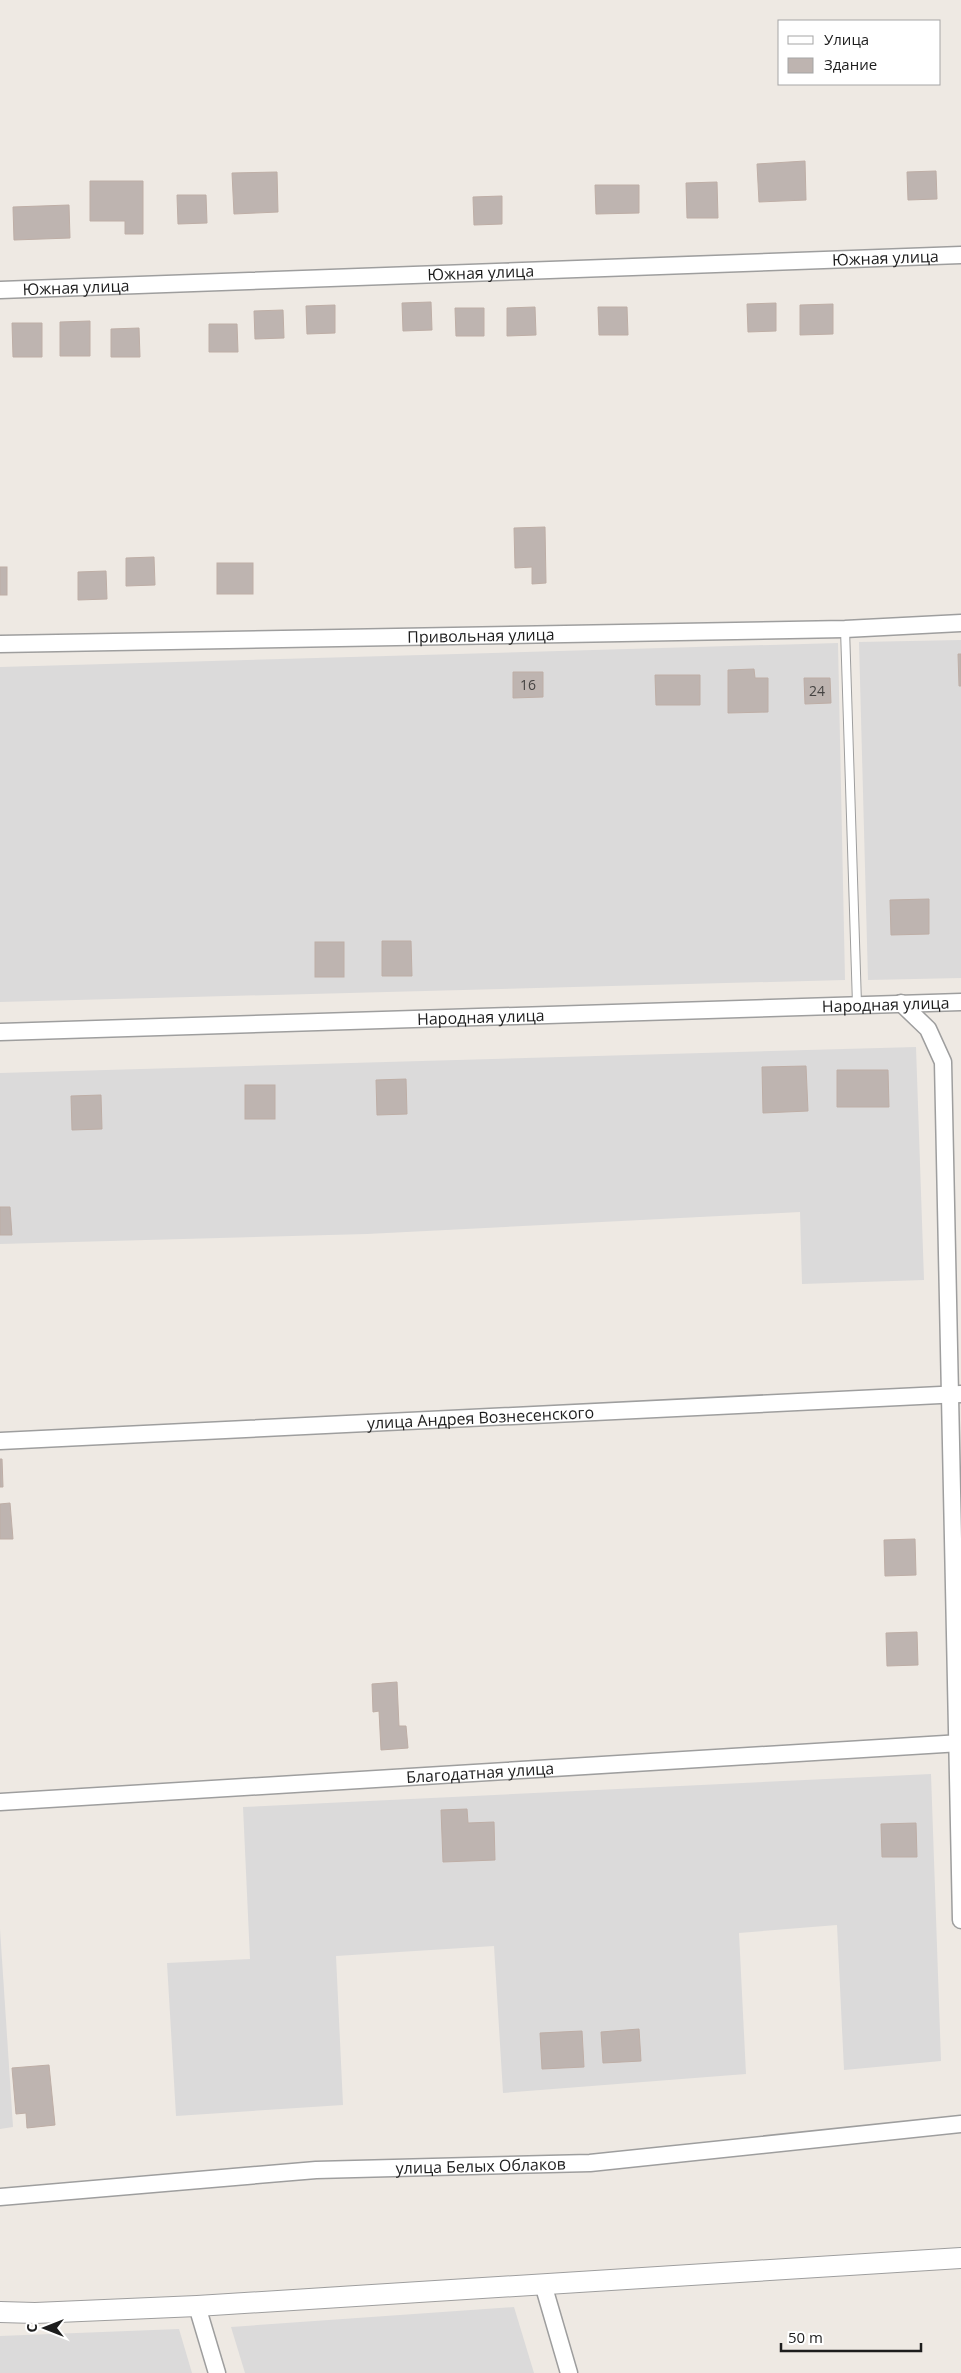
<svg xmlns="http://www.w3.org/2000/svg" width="961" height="2373" viewBox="0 0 961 2373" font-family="'Open Sans',sans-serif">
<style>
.residential{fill:#dbdada}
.building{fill:#beb4b0;stroke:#beaea6}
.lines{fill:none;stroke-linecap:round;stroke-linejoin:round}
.service-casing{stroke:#9e9e9e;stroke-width:10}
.minor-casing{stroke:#9e9e9e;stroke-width:19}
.tertiary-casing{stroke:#9e9e9e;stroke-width:22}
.service{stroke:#fff;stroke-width:8}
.minor{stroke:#fff;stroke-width:16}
.tertiary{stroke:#fff;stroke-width:20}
.labels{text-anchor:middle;stroke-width:4.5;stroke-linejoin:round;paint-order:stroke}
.number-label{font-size:14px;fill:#454342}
.street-label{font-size:16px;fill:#1d1d1d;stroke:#fff}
</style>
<rect width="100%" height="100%" fill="#eee9e3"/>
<g class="residential">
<polygon points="961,640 961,978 868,980 859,642"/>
<polygon points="838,643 845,980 0,1002 0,667"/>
<polygon points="916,1047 924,1280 802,1284 800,1212 367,1234 0,1244 0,1073"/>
<polygon points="931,1774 941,2061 844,2070 837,1925 739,1933 746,2074 503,2093 494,1946 336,1956 343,2105 176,2116 167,1963 250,1959 243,1807"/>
<polygon points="0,1929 13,2127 0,2129"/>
<polygon points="514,2307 534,2373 245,2373 231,2327"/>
<polygon points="179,2329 192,2373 0,2373 0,2336"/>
</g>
<g class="building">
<polygon points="805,161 806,200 759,202 757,164"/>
<polygon points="936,171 937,199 908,200 907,172"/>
<polygon points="277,172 278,212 234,214 232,173"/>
<polygon points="90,181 143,181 143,234 125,234 125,221 90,221"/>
<polygon points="717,182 718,218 687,218 686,183"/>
<polygon points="595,185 639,185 639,213 596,214"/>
<polygon points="177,195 206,195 207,223 178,224"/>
<polygon points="502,196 502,224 474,225 473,197"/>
<polygon points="69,205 70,238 14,240 13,207"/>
<polygon points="431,302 432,330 403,331 402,303"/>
<polygon points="776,303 776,331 748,332 747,304"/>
<polygon points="833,304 833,334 800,335 800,305"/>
<polygon points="335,305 335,333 307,334 306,306"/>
<polygon points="535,307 536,335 507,336 507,308"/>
<polygon points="598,307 627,307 628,335 599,335"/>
<polygon points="455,308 484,308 484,336 456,336"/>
<polygon points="283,310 284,338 255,339 254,311"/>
<polygon points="90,321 90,356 60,356 60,322"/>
<polygon points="12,323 42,323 42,357 13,357"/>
<polygon points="209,324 237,324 238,352 209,352"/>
<polygon points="139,328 140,357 111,357 111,329"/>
<polygon points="545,527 546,583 532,584 532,567 515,568 514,528"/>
<polygon points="154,557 155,585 126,586 126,558"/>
<rect x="217" y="563" width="36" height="31"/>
<rect x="0" y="567" width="7" height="28"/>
<polygon points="106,571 107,599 78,600 78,572"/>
<polygon points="958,654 961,654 961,686 959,686"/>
<polygon points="754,669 755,678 768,678 768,712 728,713 728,670"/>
<polygon points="513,672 543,672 543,697 513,698"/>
<polygon points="655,675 700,675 700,705 656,705"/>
<polygon points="804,678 830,678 831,703 805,704"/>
<polygon points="929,899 929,934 891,935 890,900"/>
<polygon points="382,941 411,941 412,976 382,976"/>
<rect x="315" y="942" width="29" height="35"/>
<polygon points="806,1066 808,1111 763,1113 762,1067"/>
<polygon points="837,1070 888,1070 889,1107 837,1107"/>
<polygon points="406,1079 407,1114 377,1115 376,1080"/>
<rect x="245" y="1085" width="30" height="34"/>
<polygon points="101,1095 102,1129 72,1130 71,1096"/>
<polygon points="0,1207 10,1207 12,1235 0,1235"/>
<polygon points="0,1459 2,1459 3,1487 0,1487"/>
<polygon points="10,1503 13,1539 0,1539 0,1504"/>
<polygon points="915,1539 916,1575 885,1576 884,1540"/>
<polygon points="917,1632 918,1665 887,1666 886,1633"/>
<polygon points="397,1682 399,1726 406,1726 408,1748 381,1750 379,1711 373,1712 372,1684"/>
<polygon points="467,1809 468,1823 494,1822 495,1860 443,1862 441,1810"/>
<polygon points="916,1823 917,1857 882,1857 881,1824"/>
<polygon points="639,2029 641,2061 603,2063 601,2032"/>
<polygon points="582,2031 584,2067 542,2069 540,2033"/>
<polygon points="49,2065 55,2125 27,2128 26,2113 16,2114 12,2068"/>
</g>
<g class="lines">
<g class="service-casing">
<polyline id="service" points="845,629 857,1004"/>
</g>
<g class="minor-casing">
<g id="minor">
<path id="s1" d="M0 290 961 255"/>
<path id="s2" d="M0 644 845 629 961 623"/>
<polyline points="901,1003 928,1029 943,1062 961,1920"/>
<path id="s3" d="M0 1032 961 1002"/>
<path id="s4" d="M0 1441 961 1394"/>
<path id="s5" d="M0 1802 961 1743"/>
<path id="s6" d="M0 2197 316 2170 590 2163 961 2124"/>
<polyline points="543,2284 569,2373"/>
<polyline points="197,2306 217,2373"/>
</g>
</g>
<g class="tertiary-casing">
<polyline id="tertiary" points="0,2312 35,2313 197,2306 961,2258"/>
</g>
<use href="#service" class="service"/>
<use href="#minor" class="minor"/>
<use href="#tertiary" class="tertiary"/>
</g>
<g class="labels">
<g class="number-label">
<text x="528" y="690">16</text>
<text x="817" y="696">24</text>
</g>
<g class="street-label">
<text dy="6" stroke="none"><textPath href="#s1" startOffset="886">Южная улица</textPath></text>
<text dy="6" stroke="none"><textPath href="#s1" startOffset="481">Южная улица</textPath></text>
<text dy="6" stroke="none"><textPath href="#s1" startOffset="76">Южная улица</textPath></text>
<text dy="6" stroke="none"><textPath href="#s2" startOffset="481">Привольная улица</textPath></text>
<text dy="6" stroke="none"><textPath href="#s3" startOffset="886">Народная улица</textPath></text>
<text dy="6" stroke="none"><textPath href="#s3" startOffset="481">Народная улица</textPath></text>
<text dy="6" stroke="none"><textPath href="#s4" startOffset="481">улица Андрея Вознесенского</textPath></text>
<text dy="6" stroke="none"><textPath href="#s5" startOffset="481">Благодатная улица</textPath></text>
<text dy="6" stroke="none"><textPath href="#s6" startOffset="482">улица Белых Облаков</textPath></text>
</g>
</g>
<rect x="778" y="20" width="162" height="65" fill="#ffffff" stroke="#a5a5a5"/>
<rect x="788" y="36" width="25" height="8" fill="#ffffff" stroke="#a5a5a5"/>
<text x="824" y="45" font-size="15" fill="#1d1d1d">Улица</text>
<rect x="788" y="58" width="25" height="15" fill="#beb4b0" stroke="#a5a5a5"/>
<text x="824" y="70" font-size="15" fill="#1d1d1d">Здание</text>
<g transform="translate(45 2328) rotate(270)" stroke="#ffffff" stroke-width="4" paint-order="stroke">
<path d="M0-4L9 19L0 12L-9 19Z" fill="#1d1d1d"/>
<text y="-8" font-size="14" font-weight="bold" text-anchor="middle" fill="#1d1d1d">С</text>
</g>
<path d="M781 2343v8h140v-8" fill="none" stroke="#1d1d1d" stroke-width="2.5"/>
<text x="788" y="2343" font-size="15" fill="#1d1d1d" stroke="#ffffff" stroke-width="4" paint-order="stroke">50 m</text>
</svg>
